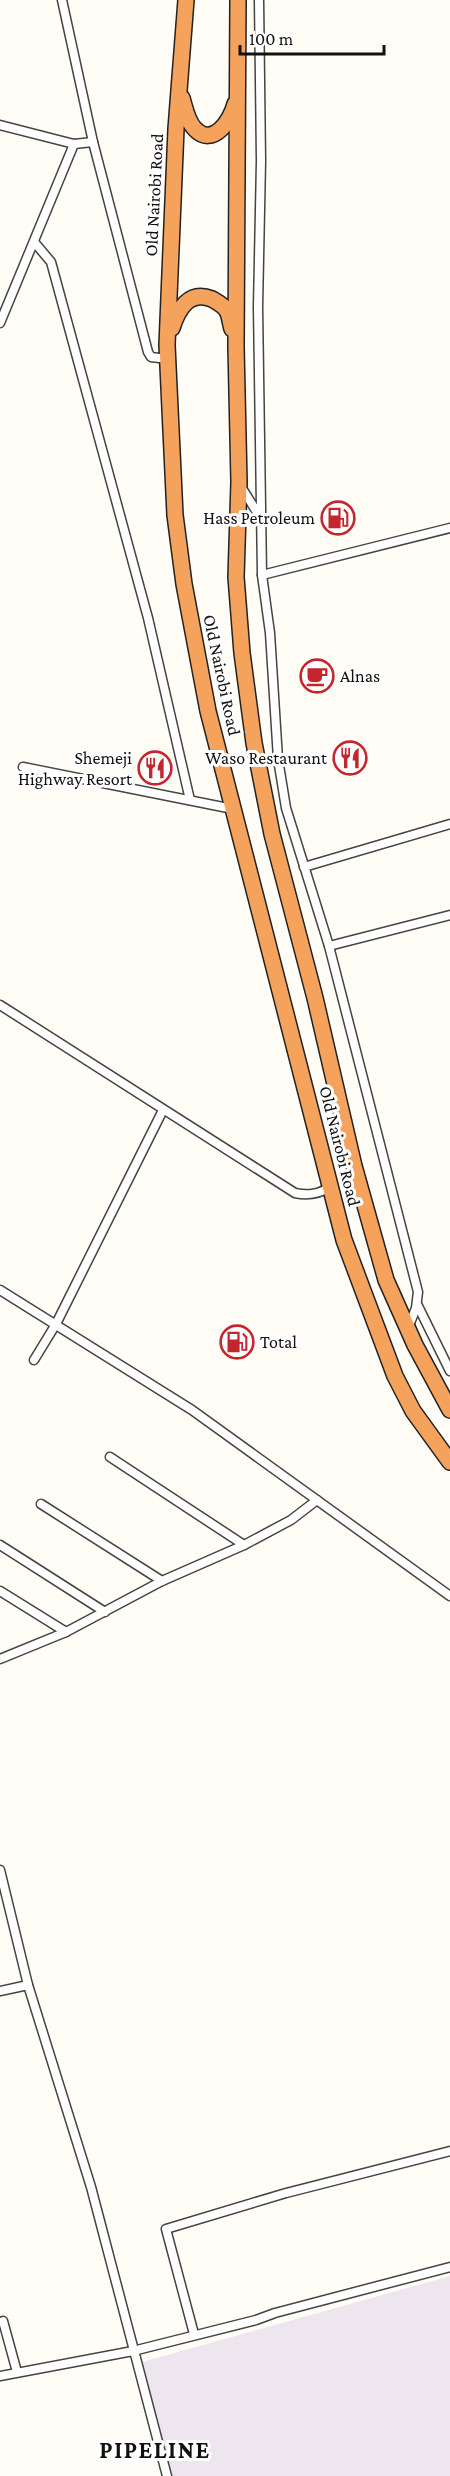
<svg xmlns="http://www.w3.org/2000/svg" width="450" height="2476" viewBox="0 0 450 2476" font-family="'Crimson Pro',serif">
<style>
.industrial{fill:#eee6ef}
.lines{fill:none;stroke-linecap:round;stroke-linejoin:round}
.street-casing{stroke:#444;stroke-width:11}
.highway-casing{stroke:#222;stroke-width:18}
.street{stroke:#fff;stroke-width:8}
.highway{stroke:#f5a25d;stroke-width:15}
.labels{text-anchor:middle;stroke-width:6;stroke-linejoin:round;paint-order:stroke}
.street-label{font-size:18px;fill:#111;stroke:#fff}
.poi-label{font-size:18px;fill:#111;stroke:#fff;text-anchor:end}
.district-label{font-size:24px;font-weight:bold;letter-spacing:1.5px;fill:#111;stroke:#fff}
</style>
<rect width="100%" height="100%" fill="#fffdf5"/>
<polygon class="industrial" points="450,2276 450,2476 173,2476 142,2362"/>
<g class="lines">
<g class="street-casing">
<g id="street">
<polyline points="62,0 93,142 148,352 151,357 168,359"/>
<polyline points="259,0 261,161 258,307 262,575 270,633 278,759 286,808 329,946 418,1292 416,1308 408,1328"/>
<polyline points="0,125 74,144 93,142"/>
<polyline points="35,243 51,262 148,618 190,800"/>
<polyline points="0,323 74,144"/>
<polyline points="240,485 260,517"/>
<polyline points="262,575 450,528"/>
<polyline points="23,767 233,809"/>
<polyline points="304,867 450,824"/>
<polyline points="329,946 450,915"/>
<path d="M0 1005 295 1193C309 1196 319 1194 330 1187"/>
<polyline points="0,1290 192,1410 450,1596"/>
<polyline points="417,1304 450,1371"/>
<polyline points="34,1360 56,1324 163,1110"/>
<polyline points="110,1457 244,1545"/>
<polyline points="41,1504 162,1581"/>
<polyline points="0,1545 105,1612"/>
<polyline points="0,1591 66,1632"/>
<polyline points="0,1659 66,1632 162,1581 244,1545 291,1520 317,1500"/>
<polyline points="0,1870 28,1985 91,2187 167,2476"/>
<polyline points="0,1991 28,1985"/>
<polyline points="3,2321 17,2372"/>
<polyline points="194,2334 166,2229 286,2193 450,2151"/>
<polyline points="0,2376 133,2351 256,2320 275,2313 450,2267"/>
</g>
</g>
<g class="highway-casing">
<g id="highway">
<polyline points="186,0 176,129 167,345 175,515 184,584 208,711 344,1240 395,1376 413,1411 450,1462"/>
<polyline points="238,0 236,347 239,482 236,577 242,653 254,743 272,834 315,998 354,1166 386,1280 415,1345 450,1410"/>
<path d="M182 98C185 108 187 121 195 129 213 148 231 120 235 104"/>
<path d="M172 328C178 309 189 290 212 299 217 302 224 305 227 311 230 316 230 323 232 329"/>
</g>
</g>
<use href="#street" class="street"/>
<use href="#highway" class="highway"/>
</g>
<defs>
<g id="fuel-ring" transform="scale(1.725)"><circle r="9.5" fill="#fff" stroke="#c4262e" stroke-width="1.5"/><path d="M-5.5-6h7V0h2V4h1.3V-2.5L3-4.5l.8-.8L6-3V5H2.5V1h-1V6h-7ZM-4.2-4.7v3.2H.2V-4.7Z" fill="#c4262e"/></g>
<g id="cafe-ring" transform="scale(1.725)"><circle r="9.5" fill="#fff" stroke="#c4262e" stroke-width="1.5"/><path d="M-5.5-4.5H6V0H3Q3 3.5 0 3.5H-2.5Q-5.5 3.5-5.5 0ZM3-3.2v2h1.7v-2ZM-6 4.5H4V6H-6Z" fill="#c4262e"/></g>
<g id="restaurant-ring" transform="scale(1.725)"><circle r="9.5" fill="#fff" stroke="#c4262e" stroke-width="1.5"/><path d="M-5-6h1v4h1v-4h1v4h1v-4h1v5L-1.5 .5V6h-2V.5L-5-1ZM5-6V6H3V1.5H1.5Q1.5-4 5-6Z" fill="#c4262e"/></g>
</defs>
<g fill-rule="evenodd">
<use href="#fuel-ring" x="338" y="518"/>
<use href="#cafe-ring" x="317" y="676"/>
<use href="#restaurant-ring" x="350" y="758"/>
<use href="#restaurant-ring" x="155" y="768"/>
<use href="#fuel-ring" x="237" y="1342"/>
</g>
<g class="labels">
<g class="street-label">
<text transform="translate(154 195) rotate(-87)" y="6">Old Nairobi Road</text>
<text transform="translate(222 675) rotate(78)" y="6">Old Nairobi Road</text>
<text transform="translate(340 1146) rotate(76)" y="6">Old Nairobi Road</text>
</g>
<g class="poi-label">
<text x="315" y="524">Hass Petroleum</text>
<text x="340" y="682" text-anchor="start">Alnas</text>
<text x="132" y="764">Shemeji<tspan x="132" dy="21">Highway Resort</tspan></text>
<text x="327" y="764">Waso Restaurant</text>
<text x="260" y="1348" text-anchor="start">Total</text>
</g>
<g class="district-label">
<text x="155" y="2458">PIPELINE</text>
</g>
</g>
<path d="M240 45v9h144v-9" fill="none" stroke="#111111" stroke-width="3"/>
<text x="249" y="45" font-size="18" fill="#111111" stroke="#ffffff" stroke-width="4.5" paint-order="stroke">100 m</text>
</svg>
